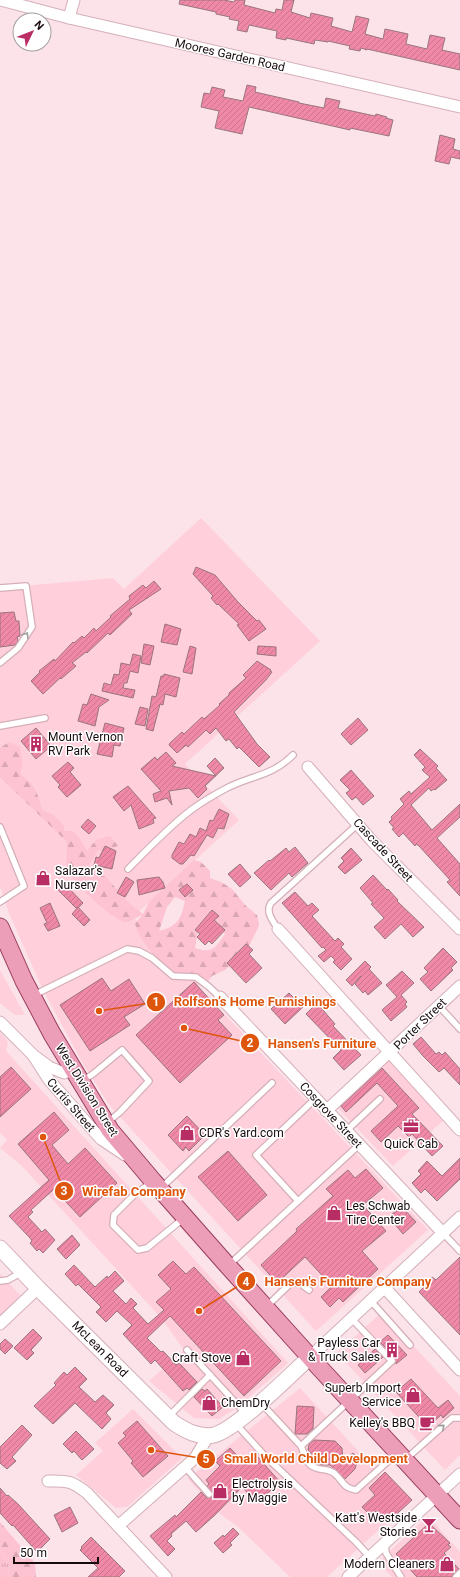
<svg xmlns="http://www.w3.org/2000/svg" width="460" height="1577" viewBox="0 0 460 1577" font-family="Roboto,sans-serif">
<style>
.built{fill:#ffcfdb}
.grass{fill:url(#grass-tufts)}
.forest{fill:url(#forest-firs);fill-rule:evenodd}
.building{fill:url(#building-hatch);stroke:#99757e}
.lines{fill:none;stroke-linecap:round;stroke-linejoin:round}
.lane-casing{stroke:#d5afb8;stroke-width:8}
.street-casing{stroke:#d5afb8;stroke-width:13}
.secondary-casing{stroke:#d5afb8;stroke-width:17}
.primary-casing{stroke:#993f5e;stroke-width:19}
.lane{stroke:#fff;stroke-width:5.5}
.street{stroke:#fff;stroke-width:11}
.secondary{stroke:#fff;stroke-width:15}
.primary{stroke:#ec9db8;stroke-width:17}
.oneway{stroke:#a29d9e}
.labels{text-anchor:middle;stroke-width:3;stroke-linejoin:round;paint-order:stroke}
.street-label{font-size:12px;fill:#160a0d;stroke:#fff}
.poi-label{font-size:12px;fill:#160a0d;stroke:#fff;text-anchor:start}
.leader{fill:none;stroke:#de550c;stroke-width:1.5}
.callout-dot{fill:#de550c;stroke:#fff;stroke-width:1.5}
.mark-label{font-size:12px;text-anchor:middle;font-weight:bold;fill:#fff}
.callout-label{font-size:13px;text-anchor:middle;font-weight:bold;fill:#de550c;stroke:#fff;stroke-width:3;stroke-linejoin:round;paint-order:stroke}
</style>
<defs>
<pattern id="grass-tufts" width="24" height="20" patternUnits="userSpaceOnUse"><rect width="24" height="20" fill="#fec3d2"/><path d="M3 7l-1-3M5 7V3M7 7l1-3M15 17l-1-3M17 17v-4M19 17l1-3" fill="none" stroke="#d9a6b3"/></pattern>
<pattern id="forest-firs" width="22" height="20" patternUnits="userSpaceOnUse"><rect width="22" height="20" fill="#fec3d2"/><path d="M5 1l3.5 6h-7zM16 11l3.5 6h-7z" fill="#d9a6b3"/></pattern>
<pattern id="building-hatch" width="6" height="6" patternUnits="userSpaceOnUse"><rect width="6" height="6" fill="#f089a8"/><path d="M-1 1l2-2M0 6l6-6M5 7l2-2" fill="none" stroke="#cd758f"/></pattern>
</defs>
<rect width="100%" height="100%" fill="#fbe3e9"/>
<g class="built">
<polygon points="201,518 320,641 185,764 239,820 133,917 428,1230 316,1331 110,1106 83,1064 43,990 9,913 0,886 0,588 113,578 124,589"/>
<polygon points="0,970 1,972 25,1015 15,1015 0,1003"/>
<polygon points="0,1032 8,1042 6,1051 288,1363 237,1408 219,1419 194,1418 149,1381 184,1350 162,1319 21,1165 0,1148 7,1140 0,1133"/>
<polygon points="388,1057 446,1118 393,1166 336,1106"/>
<polygon points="0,1274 26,1301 0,1327"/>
<polygon points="382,1312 460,1396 460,1455 445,1470 337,1353"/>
<polygon points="300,1388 407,1504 327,1577 290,1577 236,1525 220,1514 188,1479"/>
<polygon points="133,1409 182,1458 127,1507 116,1508 76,1475 103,1451 95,1443"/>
<polygon points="428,1516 460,1552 460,1577 392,1577 378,1562"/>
</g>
<polygon class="grass" points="0,1548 10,1566 7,1577 0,1577"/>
<g class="forest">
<path d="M9 742 20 747 23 764 20 774C36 786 37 791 42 810L54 815 64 826V831H72L78 836 87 851 96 840 110 836 118 846 98 851 89 865 97 874 106 877 129 903 143 914 149 902 194 860 201 862 210 871V878L221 882 232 889 246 906 257 915 259 923 258 928 246 952 225 970 212 976 204 987C175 975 145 955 135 924L142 915 126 923C102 912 84 891 66 871L67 842 0 777V748ZM175 897 185 901C181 919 178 926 159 931L167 907ZM210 919 225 934C215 948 213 954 195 948L199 926Z"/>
<polygon points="0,1522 35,1563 36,1577 7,1577 10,1566 0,1548"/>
</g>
<g class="building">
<polygon points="180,0 224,0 234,2 235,0 245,0 244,5 275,13 276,9 282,10 284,0 294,0 291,12 310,18 311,13 333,18 331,26 352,32 356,16 369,19 365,34 383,39 385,29 408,34 406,44 427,49 430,35 445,38 442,50 460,54 460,70 367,49 367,50 361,48 360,51 349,49 350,46 328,41 328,42 315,40 314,44 286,38 286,40 276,38 277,31 249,25 247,32 237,30 239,21 229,19 230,17 216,14 216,12 179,4"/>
<polygon points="247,85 256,87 255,92 299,102 299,103 324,108 326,98 340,101 338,108 375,116 376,114 387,117 386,118 393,120 389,136 350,128 350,130 249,107 242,134 215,128 219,111 201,107 204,93 210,94 212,87 225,90 223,97 243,101"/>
<polygon points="440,135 455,139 453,149 460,151 460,159 451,157 449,164 435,161"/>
<polygon points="196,567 215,575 238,602 257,621 259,620 266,629 249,641 237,625 239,624 218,604 217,605 211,598 213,596 193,574"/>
<polygon points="154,581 161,589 129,610 132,614 110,635 108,633 87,653 86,652 72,663 76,666 61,679 60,678 43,694 31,681 40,672 39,671 54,659 55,661 73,642 74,643 82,636 84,638 94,628 96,631 111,617 110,616 130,599 129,596 143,585 146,588"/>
<polygon points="14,612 16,621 19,621 20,636 17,637 18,641 15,645 0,647 0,613"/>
<polygon points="165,624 181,629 177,645 161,642"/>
<polygon points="144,644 154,646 150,665 141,663"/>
<polygon points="190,646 196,648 192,674 183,672"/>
<polygon points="258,646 276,647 276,656 257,654"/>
<polygon points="133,654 141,656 138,673 130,671 127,683 124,683 123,688 135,690 133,698 102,691 104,683 111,685 114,674 119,675 121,663 130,665"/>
<polygon points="257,661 271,670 270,671 272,672 266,680 234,712 257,744 270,757 259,767 239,747 237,749 229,739 226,741 216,728 210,734 206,730 188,747 186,745 177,753 169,745 170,743 182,732 184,734 202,717 204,719 220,705 219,704 229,695 229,693 246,678 243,675"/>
<polygon points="164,674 180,678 176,697 165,694 163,705 160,704 153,731 146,729 152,696 156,697 161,676 164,676"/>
<polygon points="91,694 109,700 99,707 95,726 78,721 83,704 87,705"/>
<polygon points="140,707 148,709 145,726 135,724"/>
<polygon points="358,718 368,730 351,745 341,734"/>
<polygon points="105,723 124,728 120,746 114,745 112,757 97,754"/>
<polygon points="36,728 51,746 36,759 21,741"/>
<polygon points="420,749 438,766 436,768 447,780 435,790 434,789 431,791 429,788 411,805 432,830 460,804 460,817 437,838 460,864 460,896 447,882 450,880 419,846 416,844 415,846 403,833 399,837 392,829 394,828 389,822 392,819 391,817 404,804 400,799 409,791 411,794 430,777 422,770 425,767 414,755"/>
<polygon points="166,752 176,763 172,766 216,776 207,766 215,758 224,768 205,786 207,789 198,798 189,788 169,791 172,805 167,798 155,802 153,794 161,791 141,769 155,757 157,760"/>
<polygon points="68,762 74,768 70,772 81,785 67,797 58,787 60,785 52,776"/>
<polygon points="351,770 374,796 363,805 356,797 352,800 346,793 350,790 340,780"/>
<polygon points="128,786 156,818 153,819 154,823 139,829 131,805 124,811 113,797"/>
<polygon points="219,809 229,814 224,829 218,828 213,838 207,835 194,856 191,855 183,864 180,864 172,858 172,855 179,842 184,844 190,834 196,837 200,828 206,831 210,820 213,821"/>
<polygon points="88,819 96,826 89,834 81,827"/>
<polygon points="105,846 116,851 112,869 94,865 96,857 99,858"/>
<polygon points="295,847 308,863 292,877 289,873 271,890 254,873 269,860 270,861 286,848 289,852"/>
<polygon points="351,848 362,860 345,874 338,867 344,861 341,858"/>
<polygon points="240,864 251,877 240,887 228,874"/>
<polygon points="373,875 387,890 388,889 398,900 397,901 424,927 413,937 401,924 385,939 374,927 384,918 371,904 373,903 360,888"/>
<polygon points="126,877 134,882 125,897 117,893"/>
<polygon points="159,877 163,882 165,888 139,895 137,880"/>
<polygon points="61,880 83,903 77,909 55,887"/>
<polygon points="187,884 193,890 185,897 179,890"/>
<polygon points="295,892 308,906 312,903 319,910 312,916 335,941 338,938 344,944 341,947 352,959 341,970 333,962 335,960 331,956 324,962 318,956 326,950 323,947 322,948 282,903"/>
<polygon points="50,903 60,926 48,931 44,924 47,923 40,908"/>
<polygon points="78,907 90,920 84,926 72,914"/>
<polygon points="212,910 219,916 214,920 225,930 212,944 209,941 205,945 197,937 200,934 195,930"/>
<polygon points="246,944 253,950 249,954 262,968 246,983 227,963"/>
<polygon points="443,948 457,962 451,968 453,970 431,991 420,979 428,972 424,968"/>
<polygon points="365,961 371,967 369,969 382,983 368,995 365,991 363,993 355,984 361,976 352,986 346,980"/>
<polygon points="402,971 414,983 401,995 407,1002 405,1004 407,1007 391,1021 382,1010 397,997 386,985"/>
<polygon points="102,978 111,991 129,979 145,1004 124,1017 130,1025 90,1051 60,1005"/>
<polygon points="194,982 224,1015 218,1020 232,1035 180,1083 136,1035"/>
<polygon points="289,993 303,1007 285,1024 271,1009"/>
<polygon points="317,1003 335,1024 333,1026 361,1055 344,1070 333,1058 341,1050 306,1014"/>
<polygon points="421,1037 436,1054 439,1052 442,1055 445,1052 460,1069 460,1085 444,1068 439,1072 423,1056 413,1044"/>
<polygon points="11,1067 31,1089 0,1117 0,1077"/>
<polygon points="382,1068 419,1108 412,1114 443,1146 432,1156 412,1134 409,1137 398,1126 381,1142 371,1131 398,1106 377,1083 346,1112 341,1106"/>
<polygon points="54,1112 69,1130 52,1145 68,1164 85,1148 117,1183 80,1217 54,1189 31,1210 33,1212 28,1217 42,1232 45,1229 55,1240 43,1253 39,1249 37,1251 30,1243 32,1241 30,1238 9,1216 49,1180 18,1144"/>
<polygon points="187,1116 205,1135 189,1151 186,1147 183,1151 168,1135"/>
<polygon points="228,1151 267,1195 238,1221 198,1177"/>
<polygon points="460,1158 460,1179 437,1201 425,1189 421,1193 412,1183 421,1174 418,1171 427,1161 442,1176"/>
<polygon points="366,1169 383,1188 363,1205 386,1231 362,1251 378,1269 343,1302 339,1298 330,1307 321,1297 332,1286 305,1257 277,1283 261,1265 297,1231 296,1229 333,1196 326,1189 348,1170 355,1178"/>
<polygon points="401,1206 416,1222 403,1234 389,1217"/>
<polygon points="72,1235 80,1245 66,1259 57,1249"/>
<polygon points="460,1257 460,1335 419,1292 425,1286 424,1285 432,1277 436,1280"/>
<polygon points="173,1261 186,1274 194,1267 281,1361 244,1396 170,1316 147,1338 161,1352 163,1351 176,1365 179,1363 197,1382 189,1390 187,1388 183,1391 155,1360 151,1364 123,1334 132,1325 117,1311 106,1322 96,1312 101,1307 78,1284 76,1286 65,1274 74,1265 95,1287 107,1276 108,1278 115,1271 124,1281 113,1291 126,1304 131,1298 137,1304 133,1308 148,1324 164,1310 156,1302 171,1289 158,1275"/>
<polygon points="33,1329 42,1338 31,1350 34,1353 27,1360 14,1348"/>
<polygon points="388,1335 407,1355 396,1364 395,1358 380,1342"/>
<polygon points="5,1339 13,1346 5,1354 0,1349 0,1344"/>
<polygon points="375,1349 383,1357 365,1373 358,1365"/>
<polygon points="75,1367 87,1379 79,1387 95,1402 103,1395 114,1405 106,1413 111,1419 102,1429 75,1403 53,1424 34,1406 56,1385 54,1383 64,1372 67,1375"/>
<polygon points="411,1379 438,1408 448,1400 454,1408 443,1418 441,1415 428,1427 396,1392"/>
<polygon points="202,1389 205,1391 207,1389 223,1407 212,1416 194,1397"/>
<polygon points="297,1406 314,1407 313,1429 307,1434 295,1434"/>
<polygon points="137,1421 168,1456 143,1477 131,1463 133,1461 118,1443 126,1436 123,1433"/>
<polygon points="22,1425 32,1435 12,1457 16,1461 7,1469 0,1463 0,1447"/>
<polygon points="76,1431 94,1449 82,1460 74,1451 72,1453 63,1444"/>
<polygon points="314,1440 335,1441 342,1448 343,1461 353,1453 358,1458 355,1469 345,1479 330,1465 319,1465 315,1463 311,1459 311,1453 308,1450 309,1444"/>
<polygon points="230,1448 246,1465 256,1455 280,1482 257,1503 242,1487 215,1515 196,1532 186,1521 171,1534 172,1536 167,1541 175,1549 168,1556 150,1536 175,1515 176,1517 201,1492 207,1498 212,1497 213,1493 207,1486 209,1484 206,1480 220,1466 215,1461"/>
<polygon points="385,1472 412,1500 387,1523 376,1511 371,1516 362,1507 375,1495 369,1488"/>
<polygon points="0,1488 7,1496 8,1495 18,1504 50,1539 37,1552 13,1525 12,1526 0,1513"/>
<polygon points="70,1507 78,1523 62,1532 54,1515"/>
<polygon points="429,1523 450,1543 448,1545 451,1547 444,1553 459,1569 453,1574 452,1577 417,1577 396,1554"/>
<polygon points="233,1528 239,1534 230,1543 232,1545 223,1553 214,1543 223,1535 224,1537"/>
<polygon points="91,1537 125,1571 119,1577 88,1577 98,1568 80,1550 82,1548 81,1547"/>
</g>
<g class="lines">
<g class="lane-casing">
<g id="lane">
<polyline points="0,588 26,586 32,627 18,648 0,663"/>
<polyline points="0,726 45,718"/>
<polyline points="0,827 24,886 0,902"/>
<path d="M128 869C147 850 166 830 186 814 198 804 212 796 225 789 251 775 271 777 293 755"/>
<path d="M278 929C273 921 265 912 271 903L358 824"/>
<polyline points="34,995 127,949 139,951 152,958 173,976 196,977 208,986 220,997"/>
<polyline points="439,1006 460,1029"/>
<polyline points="82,1081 93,1074 122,1050 149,1081 120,1112 108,1122"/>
<polyline points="346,1131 380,1099"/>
<polyline points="151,1183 135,1194 114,1215 113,1225 138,1250 147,1248 184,1218"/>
<polyline points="161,1188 272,1083"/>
<polyline points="298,1201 256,1155 315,1099"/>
<polyline points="443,1233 460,1251"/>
<polyline points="230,1264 359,1145"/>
<polyline points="0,1281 8,1280 22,1272"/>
<polyline points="370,1300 410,1345"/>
<polyline points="267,1306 292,1282 301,1284 309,1290"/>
<polyline points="187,1350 246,1414"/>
<polyline points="262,1404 301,1446 392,1361 351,1318"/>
<polyline points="169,1416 210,1375"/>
<polyline points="236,1424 264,1455 356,1542 370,1557"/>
<path d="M301 1446C304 1453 306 1464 314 1467 320 1471 329 1468 335 1474 344 1482 343 1488 356 1490L396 1454"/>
<polyline points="406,1459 452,1418 460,1418"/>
<polyline points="185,1467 209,1494"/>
<polyline points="385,1544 386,1553 401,1577"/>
<polyline points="456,1577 460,1573"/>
</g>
</g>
<g class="street-casing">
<g id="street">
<polyline points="1,0 69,18 460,107"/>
<polyline points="69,18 74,0"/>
<polyline points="308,767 372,841 460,929"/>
<polyline points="278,929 460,1130"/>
<polyline points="220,997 443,1233"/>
<polyline points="0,1022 33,1055 49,1067 64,1073 72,1070"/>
<polyline points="33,1055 49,1080 101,1139 125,1155"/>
<polyline points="326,1111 460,986"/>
<polyline points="384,1287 460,1370"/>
<polyline points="0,1324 38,1288"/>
<polyline points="310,1357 460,1217"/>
<path d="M48 1481C67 1481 71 1480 87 1493L166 1577"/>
<polyline points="118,1526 195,1458 209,1435"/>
<polyline points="348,1577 460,1474"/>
</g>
</g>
<g class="secondary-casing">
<path id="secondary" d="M0 1248 38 1288 174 1423C186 1431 199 1438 214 1435 237 1429 290 1375 310 1357"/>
</g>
<g class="primary-casing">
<polyline id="primary" points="0,927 24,981 52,1034 110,1130 153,1181 228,1266 318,1366 460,1520"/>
</g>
<use href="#lane" class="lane"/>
<use href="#street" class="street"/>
<use href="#secondary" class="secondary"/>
<use href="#primary" class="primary"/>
</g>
<defs><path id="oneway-chevron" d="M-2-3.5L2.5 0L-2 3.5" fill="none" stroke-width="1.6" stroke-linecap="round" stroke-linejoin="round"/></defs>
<g class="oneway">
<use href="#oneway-chevron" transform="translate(26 635) rotate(-58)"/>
<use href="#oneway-chevron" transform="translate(442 1427) rotate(-41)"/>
</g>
<defs>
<g id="building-bare" transform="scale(1.2)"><path d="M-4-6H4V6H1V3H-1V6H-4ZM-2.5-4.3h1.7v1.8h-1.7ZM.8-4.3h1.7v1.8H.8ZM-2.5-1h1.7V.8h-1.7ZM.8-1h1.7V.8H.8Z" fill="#b92d65" stroke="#fff" stroke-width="2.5" paint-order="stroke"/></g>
<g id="shop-bare" transform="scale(1.2)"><path d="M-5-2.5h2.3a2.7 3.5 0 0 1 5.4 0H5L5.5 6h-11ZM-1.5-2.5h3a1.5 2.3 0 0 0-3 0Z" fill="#b92d65" stroke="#fff" stroke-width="2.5" paint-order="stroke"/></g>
<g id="office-bare" transform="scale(1.2)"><path d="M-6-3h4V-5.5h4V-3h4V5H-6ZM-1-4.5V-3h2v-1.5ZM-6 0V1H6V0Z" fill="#b92d65" stroke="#fff" stroke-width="2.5" paint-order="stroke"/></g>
<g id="cafe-bare" transform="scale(1.2)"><path d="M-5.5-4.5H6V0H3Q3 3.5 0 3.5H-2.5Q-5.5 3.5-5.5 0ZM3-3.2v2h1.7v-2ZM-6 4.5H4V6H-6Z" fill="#b92d65" stroke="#fff" stroke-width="2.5" paint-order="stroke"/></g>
<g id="bar-bare" transform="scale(1.2)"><path d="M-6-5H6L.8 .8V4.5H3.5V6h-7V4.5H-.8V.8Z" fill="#b92d65" stroke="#fff" stroke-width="2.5" paint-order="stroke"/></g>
</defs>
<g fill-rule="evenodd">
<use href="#building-bare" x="36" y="744"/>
<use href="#shop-bare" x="43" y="878"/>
<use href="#office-bare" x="411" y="1126"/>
<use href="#shop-bare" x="187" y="1133"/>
<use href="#shop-bare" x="334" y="1213"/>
<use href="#building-bare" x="392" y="1350"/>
<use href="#shop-bare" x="243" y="1358"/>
<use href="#shop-bare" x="413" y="1395"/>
<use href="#shop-bare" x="209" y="1403"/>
<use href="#cafe-bare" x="427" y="1423"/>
<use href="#shop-bare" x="220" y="1491"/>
<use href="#bar-bare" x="429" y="1525"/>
<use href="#shop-bare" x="447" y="1564"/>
</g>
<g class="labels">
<g class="street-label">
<text transform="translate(230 55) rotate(13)" y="4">Moores Garden Road</text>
<text transform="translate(383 850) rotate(47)" y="4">Cascade Street</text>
<text transform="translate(420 1024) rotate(-44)" y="4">Porter Street</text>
<text transform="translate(87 1090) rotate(58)" y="4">West Division Street</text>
<text transform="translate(71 1105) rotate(49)" y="4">Curtis Street</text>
<text transform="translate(331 1115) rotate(47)" y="4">Cosgrove Street</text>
<text transform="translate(100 1349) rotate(45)" y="4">McLean Road</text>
</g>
<g class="poi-label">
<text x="48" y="741">Mount Vernon<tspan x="48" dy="14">RV Park</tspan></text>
<text x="55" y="875">Salazar's<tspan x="55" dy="14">Nursery</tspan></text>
<text x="199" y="1137">CDR's Yard.com</text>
<text x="411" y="1148" text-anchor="middle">Quick Cab</text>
<text x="346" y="1210">Les Schwab<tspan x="346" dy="14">Tire Center</tspan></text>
<text x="380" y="1347" text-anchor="end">Payless Car<tspan x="380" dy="14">&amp; Truck Sales</tspan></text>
<text x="231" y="1362" text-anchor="end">Craft Stove</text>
<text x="401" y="1392" text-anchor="end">Superb Import<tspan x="401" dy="14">Service</tspan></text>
<text x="221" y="1407">ChemDry</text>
<text x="415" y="1427" text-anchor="end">Kelley's BBQ</text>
<text x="232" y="1488">Electrolysis<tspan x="232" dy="14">by Maggie</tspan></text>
<text x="417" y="1522" text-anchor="end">Katt's Westside<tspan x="417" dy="14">Stories</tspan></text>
<text x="435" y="1568" text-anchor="end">Modern Cleaners</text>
</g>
</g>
<path class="leader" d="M99 1011L156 1002M184 1028L250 1043M43 1137L64 1191M199 1311L246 1281M151 1450L206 1459"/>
<g class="callout-dot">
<circle cx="99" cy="1011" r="4"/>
<circle cx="184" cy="1028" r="4"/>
<circle cx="43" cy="1137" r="4"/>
<circle cx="199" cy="1311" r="4"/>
<circle cx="151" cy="1450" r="4"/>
<circle cx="156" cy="1002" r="10"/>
<circle cx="250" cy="1043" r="10"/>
<circle cx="64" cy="1191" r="10"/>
<circle cx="246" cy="1281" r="10"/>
<circle cx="206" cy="1459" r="10"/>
</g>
<g class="mark-label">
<text x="156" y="1006">1</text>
<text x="250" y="1047">2</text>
<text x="64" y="1195">3</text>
<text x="246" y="1286">4</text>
<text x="206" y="1463">5</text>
</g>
<g class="callout-label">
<text x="255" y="1006">Rolfson’s Home Furnishings</text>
<text x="322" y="1048">Hansen's Furniture</text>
<text x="134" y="1196">Wirefab Company</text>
<text x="348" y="1286">Hansen's Furniture Company</text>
<text x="316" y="1463">Small World Child Development</text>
</g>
<g transform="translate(32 32) rotate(47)"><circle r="19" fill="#ffffff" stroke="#a29d9e"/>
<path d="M0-3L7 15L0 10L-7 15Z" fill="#b92d65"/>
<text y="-6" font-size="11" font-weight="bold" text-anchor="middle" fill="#160a0d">N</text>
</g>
<path d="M14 1557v6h84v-6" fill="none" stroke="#160a0d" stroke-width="2"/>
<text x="20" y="1557" font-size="12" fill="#160a0d" stroke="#ffffff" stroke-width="3" paint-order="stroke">50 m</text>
</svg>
